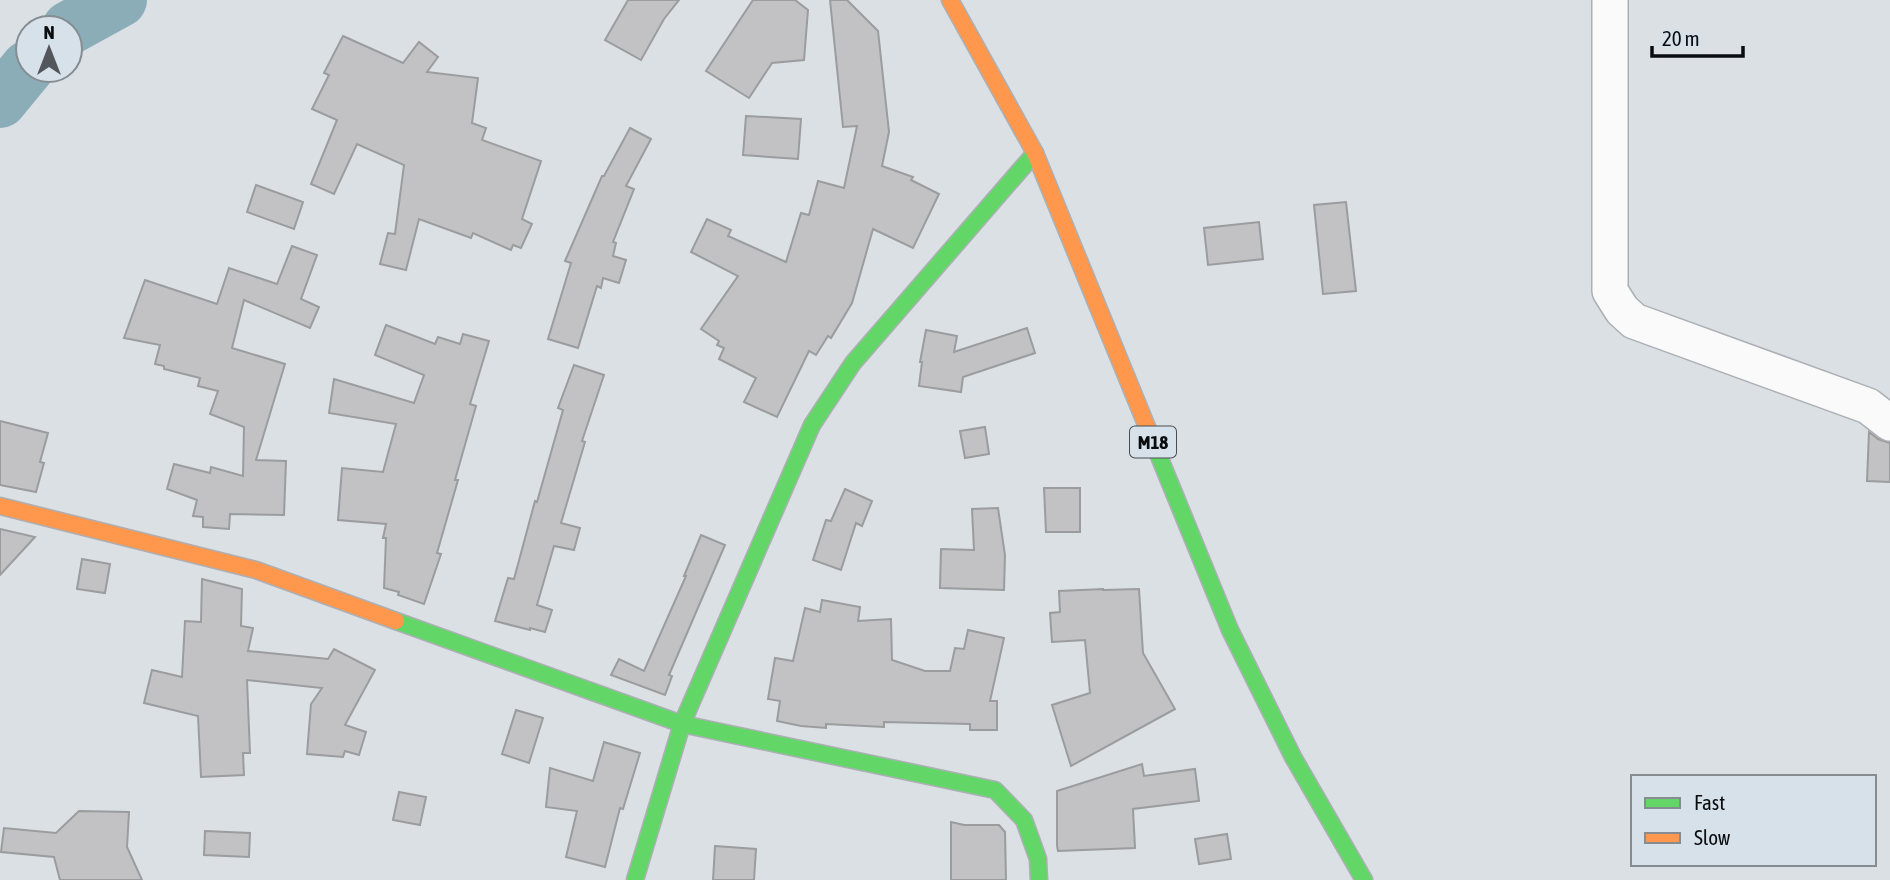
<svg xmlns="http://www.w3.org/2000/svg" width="1890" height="880" viewBox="0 0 1890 880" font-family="'Asap Condensed',sans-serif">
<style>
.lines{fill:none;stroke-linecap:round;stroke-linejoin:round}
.river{stroke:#8badb8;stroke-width:54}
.building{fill:#c2c2c4;stroke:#9b9c9d;stroke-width:2}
.street-casing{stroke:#acb0b4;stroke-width:38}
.fast-casing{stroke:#acb0b4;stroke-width:19}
.slow-casing{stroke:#acb0b4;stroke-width:19}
.street{stroke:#fafafb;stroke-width:35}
.fast{stroke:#63d668;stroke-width:16}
.slow{stroke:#ff974d;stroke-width:16}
.labels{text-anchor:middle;stroke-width:6;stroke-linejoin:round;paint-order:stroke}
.shield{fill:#d7e1e9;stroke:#484d51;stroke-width:2}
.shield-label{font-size:19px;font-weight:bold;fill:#0a0d10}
</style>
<rect width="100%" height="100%" fill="#dbe0e5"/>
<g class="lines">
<g class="river">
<polyline points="69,28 120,0"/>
<polyline points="0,101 28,67"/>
</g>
</g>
<g class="building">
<polygon points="628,0 679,0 664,19 641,60 605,40"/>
<polygon points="753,0 795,0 808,10 804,60 772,63 749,98 706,71"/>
<polygon points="830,0 847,0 878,31 889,132 882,166 913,177 911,180 939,194 913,248 873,229 852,303 831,338 828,336 816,355 809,351 777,417 744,402 756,378 719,359 724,348 717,345 719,341 701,329 738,276 691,252 707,219 731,230 728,236 786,262 801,213 809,215 818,181 844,188 857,126 843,127"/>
<polygon points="343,36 403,63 419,42 438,57 427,72 478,78 472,123 486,128 482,140 541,161 522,219 532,224 521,248 513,245 511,250 473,233 471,238 419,219 406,270 380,264 388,233 395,234 404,165 357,144 334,194 311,184 337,120 312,109 329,75 324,73"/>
<polygon points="746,116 801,119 798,159 743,155"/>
<polygon points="630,128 651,139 626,186 634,189 613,242 616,243 613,256 626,260 619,283 603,278 601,288 597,286 578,348 548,339 571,263 565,261 602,176 604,176"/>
<polygon points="256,185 303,202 294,229 247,212"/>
<polygon points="1346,202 1356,291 1323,294 1314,205"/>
<polygon points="1259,222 1263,259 1208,265 1204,228"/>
<polygon points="292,246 317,255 301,299 319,307 310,328 244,300 232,348 285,364 256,460 286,461 284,515 230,514 229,529 203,527 203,517 193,516 197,500 167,489 174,464 210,473 211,467 243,476 244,427 210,414 218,391 198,386 200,378 164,369 164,366 155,364 160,345 124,338 145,280 217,304 229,268 277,284"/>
<polygon points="386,325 435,344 438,337 460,344 463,334 489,341 470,404 476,406 455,480 458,480 437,553 441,554 424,604 398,595 399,592 384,588 386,538 383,538 386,524 338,520 342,468 383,472 396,424 329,413 334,379 414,403 424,375 375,355"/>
<polygon points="1027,328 1035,353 963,377 961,392 919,386 922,362 920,362 926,330 957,336 954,352"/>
<polygon points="574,365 604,375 582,441 585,442 561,523 580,528 574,550 554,546 537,605 552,610 545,632 530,628 530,630 495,621 508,578 514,579 535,501 537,502 563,410 558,408"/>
<polygon points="0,421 48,433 40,462 44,463 36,492 0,485"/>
<polygon points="985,427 989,454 965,458 960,431"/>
<polygon points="1869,432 1878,439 1890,443 1890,482 1867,481"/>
<polygon points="1044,488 1080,488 1080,532 1046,532"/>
<polygon points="845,489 872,501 862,526 856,523 841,570 813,560 826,520 831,521"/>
<polygon points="998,508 1005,555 1004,590 940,588 941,549 974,550 972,509"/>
<polygon points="0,529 35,537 0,575"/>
<polygon points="701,535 725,545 669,675 672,676 665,695 611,675 619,659 644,671 686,576 684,576"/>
<polygon points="82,559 110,564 105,593 77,589"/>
<polygon points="202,579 242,589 241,626 253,628 248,651 328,659 334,649 375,670 345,725 366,732 359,755 345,751 343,757 307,754 311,704 322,688 247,680 250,753 243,753 244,775 201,777 198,716 144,703 152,670 182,677 185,621 201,622"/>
<polygon points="1103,589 1103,590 1139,589 1143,653 1175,709 1071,766 1052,705 1090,693 1085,640 1052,642 1050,613 1060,612 1059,591"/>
<polygon points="822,600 860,607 858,621 891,619 892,660 925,671 950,671 955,648 964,649 968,630 1004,638 990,701 997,701 997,730 970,730 970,724 884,722 884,727 826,724 826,728 801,726 777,721 780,701 768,699 775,658 793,661 805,608 820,612"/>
<polygon points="516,710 543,718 529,763 502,754"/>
<polygon points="604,742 640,753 623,809 620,808 605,867 566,857 577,811 546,807 550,768 593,781"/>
<polygon points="1142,764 1144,776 1195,769 1199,801 1133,809 1135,848 1058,851 1057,846 1057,791"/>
<polygon points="399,792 426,797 420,825 393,820"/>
<polygon points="79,811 129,812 127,847 142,880 60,880 54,857 1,852 4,828 56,833"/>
<polygon points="951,822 964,825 999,825 1005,832 1006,880 951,880"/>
<polygon points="205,831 250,833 249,857 204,855"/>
<polygon points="1227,834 1231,859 1199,864 1195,839"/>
<polygon points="715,846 756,849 754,880 713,880"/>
</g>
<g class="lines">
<g class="street-casing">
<polyline id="street" points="1610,0 1610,291 1622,310 1634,321 1868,406 1890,423"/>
</g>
<g class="fast-casing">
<g id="fast">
<polyline points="1154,444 1230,630 1293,757 1364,880"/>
<polyline points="396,621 682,724 995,790 1024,820 1038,859 1039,880"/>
<polyline points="635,880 682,724 812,425 853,363 1035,153"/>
</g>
</g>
<g class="slow-casing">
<g id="slow">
<polyline points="950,0 1035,153 1154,444"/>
<polyline points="0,506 256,570 396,621"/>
</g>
</g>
<use href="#street" class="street"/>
<use href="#fast" class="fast"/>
<use href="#slow" class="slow"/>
</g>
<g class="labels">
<rect class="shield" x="1130" y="426.5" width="46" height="31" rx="5"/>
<g class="shield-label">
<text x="1153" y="449">M18</text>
</g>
</g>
<rect x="1631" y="775" width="245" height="91" fill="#d7e1e9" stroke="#858c92" stroke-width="2"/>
<rect x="1645" y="798" width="35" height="10" fill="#63d668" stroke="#858c92" stroke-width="2"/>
<text x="1694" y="810" font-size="21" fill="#0a0d10">Fast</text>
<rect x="1645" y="833" width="35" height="10" fill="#ff974d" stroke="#858c92" stroke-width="2"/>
<text x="1694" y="845" font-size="21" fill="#0a0d10">Slow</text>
<g transform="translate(49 49)"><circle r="33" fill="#d7e1e9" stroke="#858c92" stroke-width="2"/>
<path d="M0-5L12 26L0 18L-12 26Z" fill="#53575b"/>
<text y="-10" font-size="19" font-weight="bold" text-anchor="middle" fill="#0a0d10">N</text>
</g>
<path d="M1652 46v10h91v-10" fill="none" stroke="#0a0d10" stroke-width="3.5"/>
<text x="1662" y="46" font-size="21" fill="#0a0d10" stroke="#d7e1e9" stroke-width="5" paint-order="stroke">20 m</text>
</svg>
